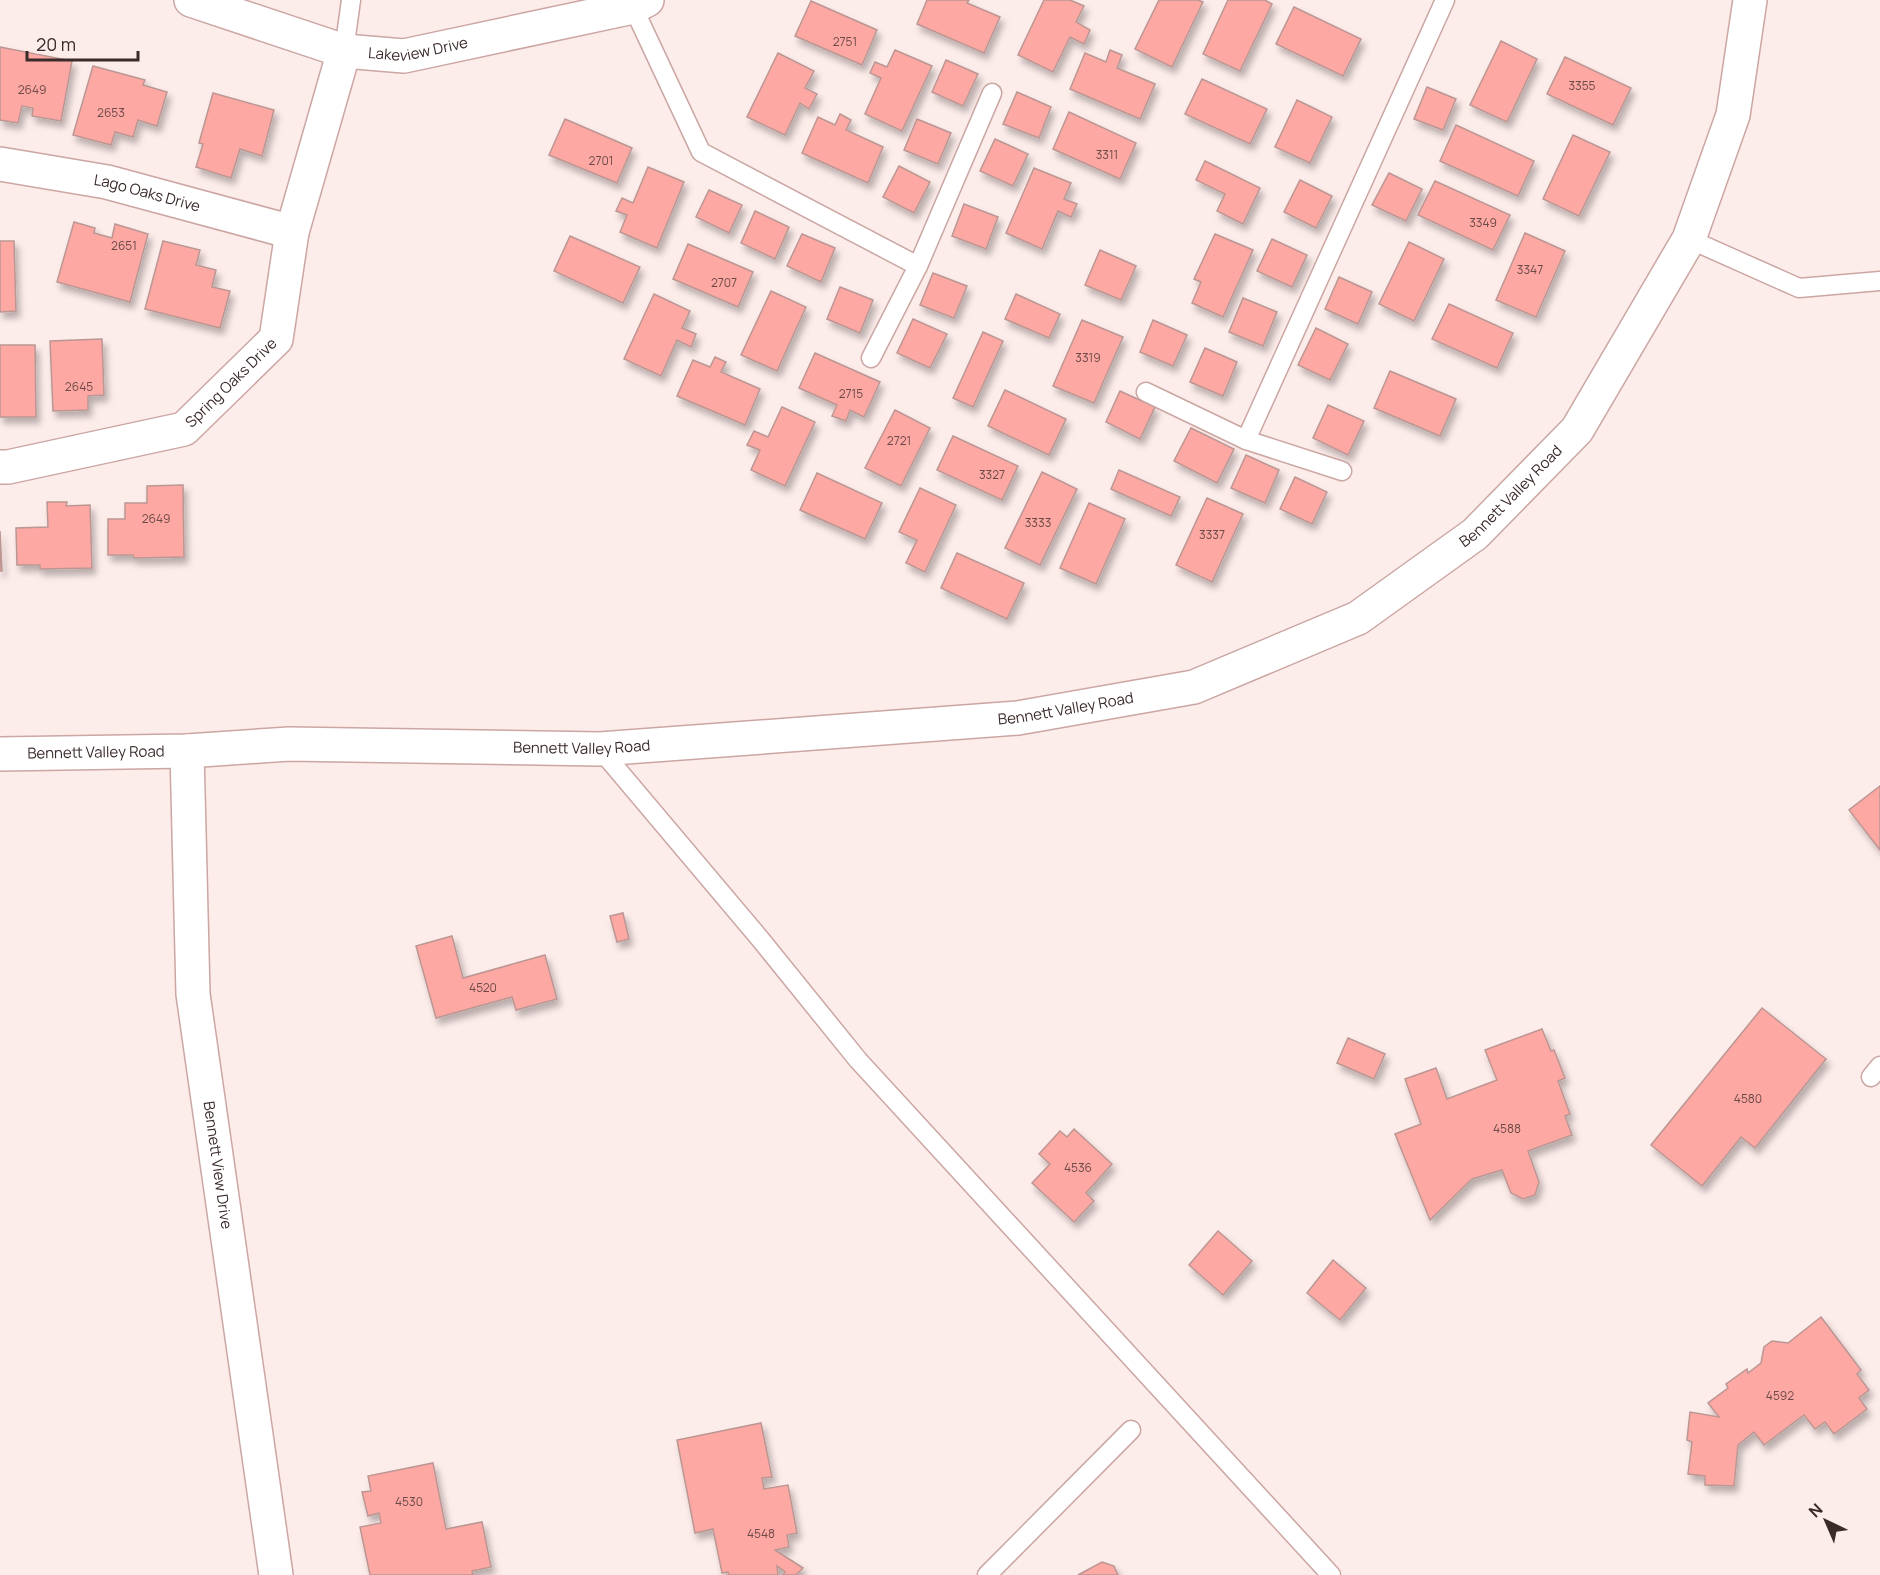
<svg xmlns="http://www.w3.org/2000/svg" width="1880" height="1575" viewBox="0 0 1880 1575" font-family="Manrope,sans-serif">
<style>
.building{fill:#fda8a3;stroke:#bb9693;stroke-width:1.5;filter:url(#shadow)}
.lines{fill:none;stroke-linecap:round;stroke-linejoin:round}
.service-casing{stroke:#cba6a3;stroke-width:21}
.minor-casing{stroke:#cba6a3;stroke-width:36}
.tertiary-casing{stroke:#cba6a3;stroke-width:36}
.service{stroke:#fff;stroke-width:18}
.minor{stroke:#fff;stroke-width:33}
.tertiary{stroke:#fff;stroke-width:33}
.labels{text-anchor:middle;stroke-width:5;stroke-linejoin:round;paint-order:stroke}
.number-label{font-size:12px;fill:#6b4a48}
.street-label{font-size:15px;fill:#3a2b2a;stroke:#fcecea}
</style>
<defs>
<filter id="shadow"><feDropShadow dx="3.5" dy="6" stdDeviation="3" flood-color="#0004"/></filter>
</defs>
<rect width="100%" height="100%" fill="#fcecea"/>
<g class="building">
<polygon points="927,0 969,0 967,3 1000,17 984,53 917,24"/>
<polygon points="1044,0 1070,0 1084,6 1076,22 1090,30 1084,44 1070,37 1053,72 1018,55"/>
<polygon points="1159,0 1198,0 1203,2 1172,67 1135,49"/>
<polygon points="1228,0 1265,0 1272,4 1240,71 1203,54"/>
<polygon points="811,1 877,30 862,65 795,36"/>
<polygon points="1294,7 1361,39 1343,76 1276,44"/>
<polygon points="1501,41 1537,59 1507,122 1470,105"/>
<polygon points="0,47 72,61 61,121 32,116 33,108 22,106 18,123 0,120"/>
<polygon points="895,50 932,66 902,131 865,114 881,78 870,73 875,62 887,67"/>
<polygon points="1110,50 1122,55 1117,68 1155,84 1140,119 1070,89 1085,53 1106,62"/>
<polygon points="778,53 814,71 805,88 817,94 809,109 800,103 785,135 747,117"/>
<polygon points="1565,57 1631,88 1613,125 1547,94"/>
<polygon points="946,60 978,74 963,106 932,92"/>
<polygon points="93,66 145,80 143,85 167,92 157,126 138,120 133,137 115,132 111,145 73,135"/>
<polygon points="1202,79 1267,109 1250,144 1185,114"/>
<polygon points="1427,87 1456,99 1443,130 1414,119"/>
<polygon points="1017,92 1051,107 1039,138 1003,124"/>
<polygon points="213,93 274,110 262,156 240,149 231,178 196,167 203,144 199,143"/>
<polygon points="1297,100 1332,117 1310,163 1275,147"/>
<polygon points="1069,112 1136,143 1120,179 1053,149"/>
<polygon points="840,114 851,120 846,130 883,147 868,183 802,153 818,117 835,125"/>
<polygon points="565,119 632,148 617,183 549,155"/>
<polygon points="917,119 951,133 938,164 904,150"/>
<polygon points="1456,125 1534,161 1518,196 1440,161"/>
<polygon points="1573,135 1610,152 1579,216 1543,199"/>
<polygon points="995,139 1028,154 1013,186 980,171"/>
<polygon points="1205,161 1260,188 1243,224 1217,211 1225,194 1196,180"/>
<polygon points="899,166 930,182 914,213 883,197"/>
<polygon points="648,167 684,182 657,248 620,232 627,215 616,211 622,198 633,203"/>
<polygon points="1034,168 1071,183 1064,199 1077,204 1071,217 1058,211 1042,249 1006,233"/>
<polygon points="1389,173 1422,189 1406,221 1372,205"/>
<polygon points="1300,180 1332,196 1316,228 1284,212"/>
<polygon points="1435,181 1510,215 1493,250 1418,215"/>
<polygon points="709,190 742,205 729,233 696,217"/>
<polygon points="964,204 998,217 986,249 952,236"/>
<polygon points="755,211 789,227 775,259 741,243"/>
<polygon points="74,222 95,228 94,233 112,238 115,224 148,234 130,302 57,282"/>
<polygon points="1525,233 1565,251 1536,317 1496,300"/>
<polygon points="802,234 835,248 821,282 787,266"/>
<polygon points="1215,234 1253,250 1223,317 1192,303 1201,282 1194,279"/>
<polygon points="570,236 640,267 623,303 554,271"/>
<polygon points="1272,239 1307,255 1292,287 1257,271"/>
<polygon points="0,241 14,241 16,311 0,312"/>
<polygon points="163,241 200,250 196,265 216,270 212,287 230,291 220,328 145,309"/>
<polygon points="1409,242 1444,259 1414,321 1379,304"/>
<polygon points="688,244 753,272 738,307 673,279"/>
<polygon points="1100,250 1136,266 1121,300 1085,285"/>
<polygon points="933,273 967,286 954,318 920,305"/>
<polygon points="1339,277 1372,292 1358,324 1325,309"/>
<polygon points="840,287 873,300 860,333 827,319"/>
<polygon points="771,291 806,307 777,371 741,355"/>
<polygon points="654,294 690,311 682,328 696,334 691,347 677,340 661,376 624,359"/>
<polygon points="1016,294 1060,314 1049,338 1005,319"/>
<polygon points="1243,298 1277,312 1263,346 1229,332"/>
<polygon points="1449,304 1513,333 1497,368 1432,339"/>
<polygon points="913,319 947,334 930,368 897,353"/>
<polygon points="1082,320 1123,337 1094,403 1053,386"/>
<polygon points="1153,320 1187,335 1173,366 1140,352"/>
<polygon points="1316,328 1348,344 1330,380 1298,365"/>
<polygon points="983,332 1003,341 973,407 953,398"/>
<polygon points="102,339 104,395 88,396 88,410 53,411 50,341"/>
<polygon points="0,345 35,345 36,417 0,417"/>
<polygon points="1205,348 1237,362 1223,396 1190,382"/>
<polygon points="815,353 880,382 864,417 850,410 846,421 832,416 837,405 799,388"/>
<polygon points="715,357 726,362 721,372 760,389 745,425 677,396 693,360 710,367"/>
<polygon points="1390,371 1456,399 1440,436 1374,408"/>
<polygon points="1005,390 1066,419 1049,455 988,426"/>
<polygon points="1120,391 1155,407 1140,439 1106,422"/>
<polygon points="1328,405 1364,421 1348,455 1313,438"/>
<polygon points="782,407 815,422 785,486 751,470 760,450 747,445 754,431 768,437"/>
<polygon points="895,410 930,428 901,486 865,468"/>
<polygon points="1191,428 1234,449 1217,483 1174,461"/>
<polygon points="953,436 1018,466 1002,500 937,470"/>
<polygon points="1246,455 1279,470 1265,503 1231,488"/>
<polygon points="1119,470 1180,497 1171,516 1111,489"/>
<polygon points="1042,472 1077,489 1040,565 1005,548"/>
<polygon points="817,473 882,503 865,539 800,510"/>
<polygon points="1295,477 1327,492 1312,524 1280,509"/>
<polygon points="183,485 184,557 134,558 133,555 108,555 108,519 125,519 125,503 147,503 147,486"/>
<polygon points="920,488 956,505 925,572 906,563 917,540 899,532"/>
<polygon points="1207,498 1243,514 1212,582 1176,565"/>
<polygon points="47,502 67,502 66,506 90,505 92,568 40,569 40,565 17,565 16,528 48,527"/>
<polygon points="1089,503 1125,519 1096,584 1060,568"/>
<polygon points="0,531 2,571 0,571"/>
<polygon points="957,553 1024,583 1007,619 941,588"/>
<polygon points="1880,786 1880,850 1849,810"/>
<polygon points="623,913 629,939 617,942 610,916"/>
<polygon points="452,936 463,978 545,955 557,999 516,1010 512,997 436,1018 416,946"/>
<polygon points="1762,1008 1826,1059 1755,1148 1741,1137 1702,1186 1651,1145"/>
<polygon points="1542,1029 1551,1051 1554,1050 1565,1078 1558,1081 1570,1114 1565,1116 1572,1135 1528,1151 1539,1182 1535,1195 1523,1199 1511,1193 1502,1170 1472,1179 1430,1220 1395,1134 1421,1124 1405,1079 1436,1068 1447,1099 1497,1080 1485,1050"/>
<polygon points="1348,1038 1385,1054 1374,1079 1337,1063"/>
<polygon points="1074,1129 1112,1164 1086,1193 1094,1201 1074,1222 1032,1183 1050,1164 1039,1154 1060,1131 1067,1137"/>
<polygon points="1218,1231 1252,1261 1223,1295 1189,1265"/>
<polygon points="1333,1260 1366,1288 1340,1320 1307,1293"/>
<polygon points="1821,1317 1861,1370 1857,1374 1869,1390 1859,1398 1867,1409 1834,1434 1825,1422 1815,1429 1804,1415 1764,1445 1754,1432 1738,1445 1734,1486 1705,1485 1705,1476 1688,1474 1692,1442 1687,1440 1690,1412 1719,1417 1708,1403 1728,1388 1726,1384 1747,1369 1748,1373 1761,1363 1764,1347 1772,1341 1788,1343"/>
<polygon points="761,1423 772,1477 762,1478 764,1489 788,1485 797,1533 787,1535 789,1547 775,1550 803,1568 796,1575 783,1575 785,1572 777,1566 778,1575 729,1575 728,1572 722,1573 713,1529 695,1533 677,1440"/>
<polygon points="433,1463 446,1529 482,1522 491,1567 472,1571 473,1575 370,1575 360,1527 381,1523 379,1513 368,1516 362,1492 371,1491 368,1476"/>
<polygon points="1102,1562 1114,1566 1118,1575 1078,1575"/>
</g>
<g class="lines">
<g class="service-casing">
<g id="service">
<polyline points="633,7 701,152 918,266 871,358"/>
<polyline points="344,51 351,0"/>
<polyline points="1689,239 1799,288 1880,281"/>
<polyline points="918,266 992,93"/>
<polyline points="1146,392 1246,440 1445,0"/>
<polyline points="1246,440 1342,471"/>
<polyline points="600,749 761,940 858,1060 1331,1575"/>
<polyline points="1871,1077 1880,1066"/>
<polyline points="987,1575 1131,1430"/>
</g>
</g>
<g class="minor-casing">
<g id="minor">
<path id="s1" d="M191 0 344 51 404 56 633 7 647 0"/>
<path id="s2" d="M0 164 107 182 292 232"/>
<path id="s3" d="M0 467H8L184 429 276 339 292 232 344 51"/>
<path id="s4" d="M187 751 193 994 276 1575"/>
</g>
</g>
<g class="tertiary-casing">
<g id="tertiary">
<path id="s5" d="M0 754 187 751 289 744 600 749 1018 718 1194 687 1358 618 1475 534 1577 430 1689 239 1733 115 1750 0"/>
</g>
</g>
<use href="#service" class="service"/>
<use href="#minor" class="minor"/>
<use href="#tertiary" class="tertiary"/>
</g>
<g class="labels">
<g class="number-label">
<text x="845" y="46">2751</text>
<text x="1582" y="90">3355</text>
<text x="32" y="94">2649</text>
<text x="111" y="117">2653</text>
<text x="1107" y="159">3311</text>
<text x="601" y="165">2701</text>
<text x="1483" y="227">3349</text>
<text x="124" y="250">2651</text>
<text x="1530" y="274">3347</text>
<text x="724" y="287">2707</text>
<text x="1088" y="362">3319</text>
<text x="79" y="391">2645</text>
<text x="851" y="398">2715</text>
<text x="899" y="445">2721</text>
<text x="992" y="479">3327</text>
<text x="156" y="523">2649</text>
<text x="1038" y="527">3333</text>
<text x="1212" y="539">3337</text>
<text x="483" y="992">4520</text>
<text x="1748" y="1103">4580</text>
<text x="1507" y="1133">4588</text>
<text x="1078" y="1172">4536</text>
<text x="1780" y="1400">4592</text>
<text x="409" y="1506">4530</text>
<text x="761" y="1538">4548</text>
</g>
<g class="street-label">
<text dy="5" stroke="none"><textPath href="#s1" startOffset="236">Lakeview Drive</textPath></text>
<text dy="5" stroke="none"><textPath href="#s2" startOffset="150">Lago Oaks Drive</textPath></text>
<text dy="5" stroke="none"><textPath href="#s3" startOffset="254">Spring Oaks Drive</textPath></text>
<text dy="5" stroke="none"><textPath href="#s5" startOffset="1572">Bennett Valley Road</textPath></text>
<text dy="5" stroke="none"><textPath href="#s5" startOffset="1068">Bennett Valley Road</textPath></text>
<text dy="5" stroke="none"><textPath href="#s5" startOffset="582">Bennett Valley Road</textPath></text>
<text dy="5" stroke="none"><textPath href="#s5" startOffset="96">Bennett Valley Road</textPath></text>
<text dy="5" stroke="none"><textPath href="#s4" startOffset="416">Bennett View Drive</textPath></text>
</g>
</g>
<g transform="translate(1826 1521) rotate(316)" stroke="#fcecea" stroke-width="4.5" paint-order="stroke">
<path d="M0-4.5L10 22L0 15L-10 22Z" fill="#3a2b2a"/>
<text y="-9" font-size="16" font-weight="bold" text-anchor="middle" fill="#3a2b2a">N</text>
</g>
<path d="M27 51v9h111v-9" fill="none" stroke="#3a2b2a" stroke-width="3"/>
<text x="36" y="51" font-size="18" fill="#3a2b2a" stroke="#fcecea" stroke-width="4.5" paint-order="stroke">20 m</text>
</svg>
